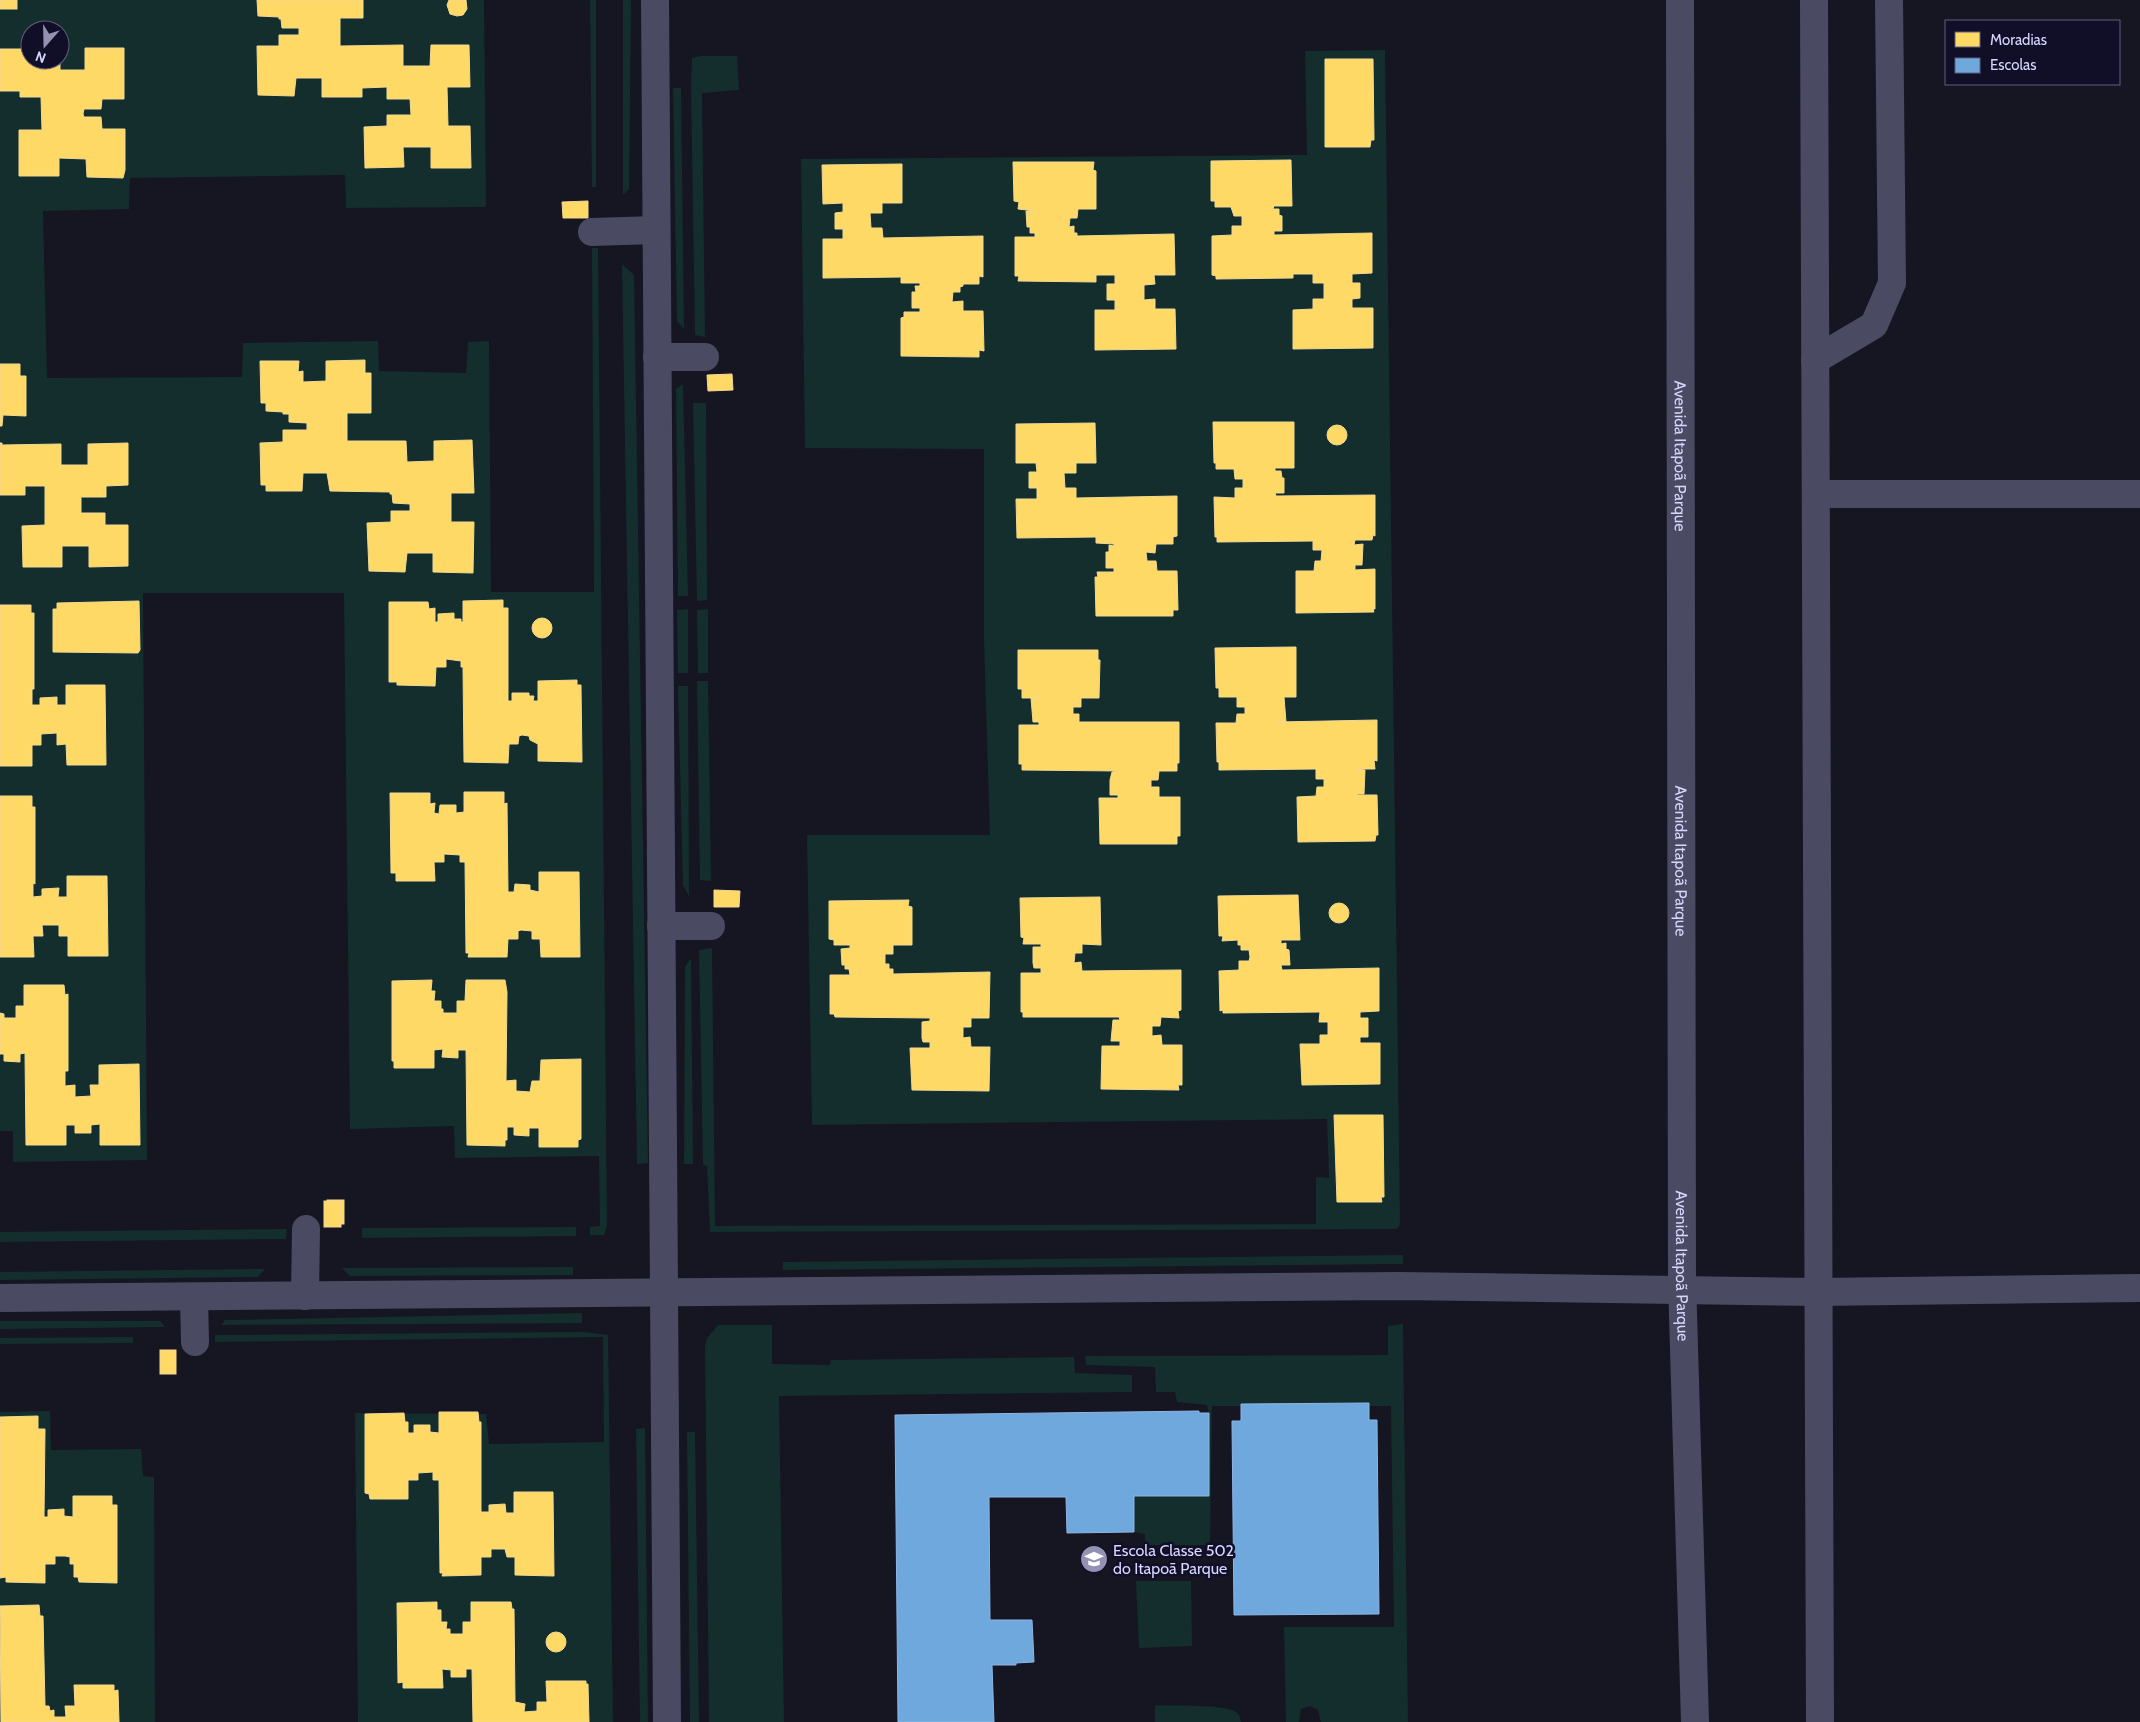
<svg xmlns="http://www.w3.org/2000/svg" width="2140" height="1722" viewBox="0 0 2140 1722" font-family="Cabin,sans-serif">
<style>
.green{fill:#132e2c;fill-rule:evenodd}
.homes{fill:#ffd966;stroke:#f3d894}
.schools{fill:#6fa8dc;stroke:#8eb6e6}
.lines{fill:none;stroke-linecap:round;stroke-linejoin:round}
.minor{stroke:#4a4b63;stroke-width:28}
.labels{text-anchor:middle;stroke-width:5;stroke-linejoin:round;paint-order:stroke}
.street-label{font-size:16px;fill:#d7d6ff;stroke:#110f28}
.poi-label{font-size:16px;fill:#d7d6ff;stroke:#110f28;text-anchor:start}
</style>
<rect width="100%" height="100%" fill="#161522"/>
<g class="green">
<path d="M0 0H484L486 207 346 208 345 175 130 178 129 209 43 211 47 378 242 377 243 343 378 341 379 371 466 373 468 342 489 341 491 592H594L592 248H598L607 1226 604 1235H590V1227L600 1226 599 1156 455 1158 454 1126 350 1129 344 593H143L147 1160 13 1162V1131H0ZM30 30H60V60H30Z"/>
<polygon points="590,0 596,0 596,187 592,187"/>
<polygon points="623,0 631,0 629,189 623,195"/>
<polygon points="1385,50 1400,1224 1397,1229 710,1232 707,1166 703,1165 699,950 712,948 715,1226 1316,1224 1316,1177 1329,1178 1327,1119 812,1125 807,835 990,835 984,641 984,449 805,448 801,159 1307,155 1305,51"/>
<polygon points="701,56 737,56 739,90 702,93 705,337 695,335 691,88 692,58"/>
<polygon points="673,88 681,88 684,329 677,321"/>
<polygon points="622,264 634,275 648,1163 637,1164"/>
<polygon points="683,384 688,596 678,596 676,389"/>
<polygon points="693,403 706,403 707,600 697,601"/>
<polygon points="688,609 688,673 678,673 677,610"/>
<polygon points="708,609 708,673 698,673 697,610"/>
<polygon points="697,681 708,681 711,881 700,880"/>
<polygon points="678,686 688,686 689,896 683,885"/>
<polygon points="691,958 693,1164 684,1164 685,967"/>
<polygon points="576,1227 576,1236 362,1238 362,1228"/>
<polygon points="287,1229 286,1239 0,1242 0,1232"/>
<polygon points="1403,1255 1403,1264 783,1270 783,1262"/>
<polygon points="573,1267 573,1275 350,1276 342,1268"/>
<polygon points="265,1269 258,1277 0,1280 0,1272"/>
<polygon points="582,1313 582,1323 221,1325 225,1320"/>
<polygon points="0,1321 160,1321 165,1327 0,1329"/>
<polygon points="1403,1324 1408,1722 1321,1722 1318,1710 1310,1706 1301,1709 1299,1722 1286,1722 1284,1627 1394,1627 1391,1406 1212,1406 1210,1545 1145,1545 1145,1534 1134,1532 1134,1495 1209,1413 1207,1405 1177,1402 1175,1392 1156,1392 1155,1367 1086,1365 1085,1356 1388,1355 1388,1326"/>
<polygon points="718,1325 772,1325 772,1364 830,1365 831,1360 1074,1357 1075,1373 1132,1375 1132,1392 779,1396 784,1722 709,1722 705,1345 708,1337"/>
<polygon points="583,1332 608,1335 613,1722 358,1722 355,1413 486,1414 489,1444 604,1442 603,1337 215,1342 215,1335"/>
<polygon points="133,1337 133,1343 0,1344 0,1338"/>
<polygon points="50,1411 51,1450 141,1449 143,1476 154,1477 155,1722 0,1722 0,1412"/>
<polygon points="645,1428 648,1722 640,1722 636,1429"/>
<polygon points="687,1432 695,1432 699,1722 690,1722"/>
<polygon points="1136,1581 1191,1581 1192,1646 1139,1648"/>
<path d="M1155 1705C1171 1706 1225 1704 1236 1712 1240 1714 1240 1718 1241 1722H1155Z"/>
</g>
<g class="homes">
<rect x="0" y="0" width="17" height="9"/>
<polygon points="257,0 363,0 363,18 340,18 340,46 403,45 403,66 430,66 431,45 469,45 470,87 447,87 448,126 470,126 471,168 431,168 431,147 403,147 404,167 365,168 364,127 387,126 387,115 411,115 410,99 387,99 387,87 362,88 362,97 322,97 322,78 296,78 294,96 258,95 257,46 279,46 279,35 299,35 299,28 282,28 281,19 279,19 279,17 258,16"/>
<polygon points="449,0 466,0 467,9 463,15 457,16 450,14 447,5"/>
<polygon points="85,48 124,48 124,99 102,99 101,109 84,109 83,114 84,117 101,117 102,129 125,129 125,170 123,178 87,177 86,159 59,158 59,176 19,176 19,130 42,130 41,97 20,97 20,91 0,91 0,49 30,49 30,60 60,60 60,70 85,70"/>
<polygon points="1325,59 1373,59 1374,140 1371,140 1370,147 1325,147"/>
<polygon points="1291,160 1292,206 1274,206 1273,209 1279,209 1279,215 1282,216 1282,231 1274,231 1274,235 1372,233 1372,273 1352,274 1352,283 1360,283 1360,298 1352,299 1352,308 1373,308 1373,348 1293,349 1293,310 1313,309 1313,299 1324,299 1324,283 1313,283 1313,274 1293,274 1293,278 1216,279 1216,276 1212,275 1212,236 1232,235 1232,226 1242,226 1242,216 1234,216 1231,207 1215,207 1215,201 1211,201 1211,161"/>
<polygon points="1013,162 1094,162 1093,170 1096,171 1096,209 1078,209 1077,218 1070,218 1069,227 1074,226 1074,233 1077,233 1077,236 1174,234 1175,275 1154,275 1155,284 1144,285 1144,300 1155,299 1155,309 1175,309 1176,349 1095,350 1095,310 1115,310 1115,300 1107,300 1107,284 1115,284 1115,275 1096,275 1096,282 1018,281 1019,276 1015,276 1015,237 1035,237 1035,233 1030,233 1030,227 1027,227 1026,211 1035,211 1018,209 1019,202 1014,201"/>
<polygon points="902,164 902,203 882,203 882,213 870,213 871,228 882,228 883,238 983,236 983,277 979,276 979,284 963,284 963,286 960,287 960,292 953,292 952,302 963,301 963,311 983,311 984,351 979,350 979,357 901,356 901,318 904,317 904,312 920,312 920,308 912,308 912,292 916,292 915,286 920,286 920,283 901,283 901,277 823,278 823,239 843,239 843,229 835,229 835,213 843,212 843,203 823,204 822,165"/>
<polygon points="588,201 588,218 563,218 562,202"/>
<polygon points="365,360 365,373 371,373 371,413 347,413 347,441 406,441 407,462 434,461 434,441 472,440 474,493 451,493 451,522 474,522 473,573 433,572 433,553 407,553 405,572 369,571 367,523 391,522 391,511 410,511 410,504 393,503 392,494 390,494 390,492 330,491 327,473 303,473 302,491 266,491 266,485 261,485 260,443 283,442 283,430 307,430 307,423 289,422 289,414 283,414 283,412 266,411 266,403 261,403 260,361 299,361 298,372 303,371 303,382 326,381 326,361"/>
<polygon points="0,364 20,364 20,376 26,376 26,416 3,415 2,426 0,426"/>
<polygon points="732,374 733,390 708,391 707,375"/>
<polygon points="1213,422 1294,422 1294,468 1275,468 1275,471 1281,471 1282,478 1284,478 1284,493 1275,493 1276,496 1375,495 1375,536 1373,535 1372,540 1355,540 1354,545 1363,544 1362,565 1355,565 1355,570 1375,569 1375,609 1373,609 1374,612 1296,613 1296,571 1314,571 1315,561 1321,561 1322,550 1313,550 1313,541 1217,542 1217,537 1215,537 1214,497 1235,498 1235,488 1243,488 1243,479 1235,479 1234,469 1216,469 1216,463 1214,463"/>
<polygon points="1095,423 1096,463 1076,463 1076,473 1064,473 1065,488 1076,488 1076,498 1177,496 1177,536 1173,537 1173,544 1156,544 1155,553 1146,552 1147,561 1156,561 1157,571 1177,571 1178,610 1173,610 1173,616 1096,616 1095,577 1098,577 1097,572 1114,572 1114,568 1106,568 1106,552 1109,552 1109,545 1114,546 1114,544 1096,543 1096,537 1017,538 1016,499 1037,499 1037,488 1029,488 1029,472 1037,472 1036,463 1016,463 1016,424"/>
<circle cx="1337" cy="435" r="10"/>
<polygon points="0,443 2,443 2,445 61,444 61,465 88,465 88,444 128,443 128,485 106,486 106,497 81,497 81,513 105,513 105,525 128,525 128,566 89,567 89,546 62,546 62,567 23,567 22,526 45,525 45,486 25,486 25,495 0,495"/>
<polygon points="503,600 503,608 508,608 508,701 512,701 512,693 529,693 529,696 534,696 533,701 538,701 538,681 577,680 577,685 581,685 582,762 538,761 538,744 530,740 529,736 522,735 519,736 518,744 509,744 508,763 464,762 463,667 461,667 461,661 446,659 446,667 436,667 435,686 397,685 397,682 389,682 389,602 428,602 429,609 435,608 435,622 438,622 438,614 454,613 454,619 461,619 461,622 463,622 463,601"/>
<polygon points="139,601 140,650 138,653 53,652 53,609 57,609 57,603"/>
<polygon points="0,605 31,605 31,613 34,613 34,689 32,689 32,705 40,705 40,698 57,697 57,705 66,705 66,685 105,685 106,765 67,765 66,744 57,745 57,733 41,734 41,745 32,745 32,766 0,766"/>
<circle cx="542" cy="628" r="10"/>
<polygon points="1296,647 1296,697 1284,697 1286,722 1278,722 1377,720 1377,761 1374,760 1375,769 1357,769 1365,770 1364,794 1357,794 1357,795 1377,795 1378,835 1376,835 1375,841 1298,842 1297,797 1316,796 1317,787 1324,787 1324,779 1316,779 1316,769 1219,770 1219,762 1217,762 1216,723 1236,723 1237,714 1245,714 1245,707 1237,707 1237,697 1219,697 1219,688 1216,688 1215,648"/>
<polygon points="1018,650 1098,650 1098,660 1100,660 1099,698 1081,698 1081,707 1073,707 1073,714 1079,714 1079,722 1179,722 1179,763 1177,763 1177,771 1159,771 1158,780 1151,780 1151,787 1159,787 1159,797 1180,797 1180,836 1177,836 1177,844 1100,844 1099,798 1118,798 1118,795 1110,795 1110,780 1112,772 1118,771 1022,770 1022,764 1019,764 1019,725 1039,725 1039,722 1033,722 1031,698 1039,698 1022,698 1022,689 1018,689"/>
<polygon points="464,792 504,792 504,804 507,803 508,892 514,892 515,884 530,885 530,890 539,892 539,872 579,872 580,957 541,957 540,939 532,939 532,931 521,930 518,931 518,939 508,939 507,957 468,957 469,953 466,953 465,862 460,862 460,855 444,854 444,862 434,862 435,881 396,881 396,873 391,873 390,793 430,793 430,804 435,803 434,813 439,814 440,805 456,805 456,813 464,812"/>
<polygon points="0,796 32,796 32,807 35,807 35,884 33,883 33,897 42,896 42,889 59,888 58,897 67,897 67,876 107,876 108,956 68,956 68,936 59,936 59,925 42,925 43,936 33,936 34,957 0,957"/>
<polygon points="714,890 740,891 739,907 714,907"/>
<polygon points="1298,895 1300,940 1281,940 1281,944 1286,943 1286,949 1289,950 1290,965 1281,965 1282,970 1379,968 1379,1011 1360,1012 1360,1018 1368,1018 1368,1037 1360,1037 1360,1043 1380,1043 1380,1084 1302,1085 1300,1044 1320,1044 1320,1035 1328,1035 1328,1022 1319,1022 1320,1012 1223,1013 1223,1010 1220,1011 1219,971 1239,970 1239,961 1249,961 1250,957 1249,950 1241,950 1241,945 1238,945 1238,940 1222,941 1223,936 1219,936 1218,896"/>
<polygon points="1100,897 1101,945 1082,944 1082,953 1075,953 1074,963 1081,962 1082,971 1181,970 1181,1010 1178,1011 1179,1018 1161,1017 1160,1026 1152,1026 1152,1036 1161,1035 1162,1045 1182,1045 1182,1085 1178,1085 1179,1090 1101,1089 1102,1046 1120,1046 1120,1041 1111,1041 1113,1020 1120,1020 1119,1017 1023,1017 1023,1012 1021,1012 1021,973 1041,973 1041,968 1034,968 1033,963 1033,947 1041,947 1041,944 1023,944 1024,938 1021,937 1020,898"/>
<polygon points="909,900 908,906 912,907 912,945 893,945 893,954 885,954 885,964 889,964 889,969 893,969 893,974 990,972 989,1018 971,1018 971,1027 963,1027 963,1038 970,1037 971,1047 990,1047 989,1091 912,1090 910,1048 930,1048 930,1042 923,1042 922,1038 922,1022 930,1021 930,1018 835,1017 834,1014 830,1014 830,975 850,975 849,969 845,969 845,965 842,965 841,949 850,948 850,945 834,945 834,940 829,939 829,901"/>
<circle cx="1339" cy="913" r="10"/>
<polygon points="432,980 431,991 435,991 434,1001 441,1001 441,1009 443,1009 443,1013 457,1013 457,1001 465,1001 466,980 505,980 507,992 506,1081 516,1080 516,1091 530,1092 532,1081 540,1081 541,1060 581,1059 581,1139 578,1140 578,1147 539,1147 539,1128 529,1128 529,1136 514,1135 514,1127 507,1127 507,1140 505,1140 505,1146 467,1145 466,1050 458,1050 458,1058 442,1057 443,1049 434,1050 434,1068 394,1068 394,1061 392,1061 392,981"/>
<polygon points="24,985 64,985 65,995 68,994 68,1071 65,1071 65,1086 75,1085 75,1097 91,1096 90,1085 99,1085 99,1065 139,1064 140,1145 100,1145 100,1124 91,1125 91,1133 75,1133 75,1125 66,1125 66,1145 26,1145 25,1053 20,1054 20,1062 4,1061 4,1054 0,1054 0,1013 4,1014 4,1018 16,1018 16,1006 24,1006"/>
<polygon points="1334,1115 1383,1115 1384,1197 1381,1197 1382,1202 1337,1202"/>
<rect x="327" y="1200" width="17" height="24"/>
<rect x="324" y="1201" width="17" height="26"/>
<rect x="160" y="1350" width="16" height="24"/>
<polygon points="439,1412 478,1412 479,1422 481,1422 481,1512 489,1512 489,1505 505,1504 506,1513 514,1513 514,1492 553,1492 554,1576 515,1575 515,1557 507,1557 505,1549 491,1549 491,1557 481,1557 481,1575 442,1576 443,1573 440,1573 439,1480 433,1480 433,1472 418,1473 418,1480 408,1480 408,1499 370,1499 369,1494 365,1493 365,1414 404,1413 405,1422 408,1422 408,1433 414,1433 414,1425 430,1425 430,1432 439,1433"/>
<polygon points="38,1416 38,1429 45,1429 44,1517 48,1517 48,1510 64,1509 64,1516 73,1517 73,1496 112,1496 112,1505 117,1505 117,1583 79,1582 78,1577 74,1577 74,1564 70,1564 70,1557 65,1556 55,1556 55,1564 45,1564 45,1583 6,1582 6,1577 0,1578 0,1417"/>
<polygon points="437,1602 437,1610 441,1610 441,1622 447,1622 446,1629 450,1629 450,1634 463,1634 463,1622 471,1622 471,1602 511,1602 512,1609 514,1609 515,1702 525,1704 524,1712 537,1711 537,1702 547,1702 546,1681 586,1681 586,1684 588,1684 589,1722 473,1722 472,1669 466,1669 466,1677 451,1677 451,1670 442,1669 443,1688 403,1688 403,1682 398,1683 397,1603"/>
<polygon points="39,1605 40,1616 43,1616 45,1706 49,1706 50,1711 54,1710 54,1717 66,1717 65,1706 75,1706 74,1685 114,1685 114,1691 118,1690 119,1722 1,1722 0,1606"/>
<circle cx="556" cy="1642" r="10"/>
</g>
<g class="schools">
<polygon points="1369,1403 1369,1420 1377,1420 1379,1614 1234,1615 1232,1421 1241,1421 1241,1404"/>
<polygon points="1199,1411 1199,1413 1209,1413 1209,1496 1134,1496 1134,1532 1067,1533 1066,1497 989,1497 990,1620 1032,1620 1034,1662 1016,1663 1016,1665 992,1665 994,1722 898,1722 895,1415"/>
</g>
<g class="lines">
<g class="minor">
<polyline points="655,0 667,1722"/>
<path id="s1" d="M1680 0 1682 1280 1695 1722"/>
<polyline points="1814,0 1820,1722"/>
<polyline points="592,232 656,230"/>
<polyline points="657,357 705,357"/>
<polyline points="1815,360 1874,325 1892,283 1889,0"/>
<polyline points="1816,494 2140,494"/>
<polyline points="661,926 711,926"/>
<polyline points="305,1296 306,1229"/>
<polyline points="194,1297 195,1342"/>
<polyline points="0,1298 1400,1286 1817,1292 2140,1288"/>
</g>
</g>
<defs>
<g id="school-disc" transform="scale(1.4375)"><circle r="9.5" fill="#9392b2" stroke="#110f28"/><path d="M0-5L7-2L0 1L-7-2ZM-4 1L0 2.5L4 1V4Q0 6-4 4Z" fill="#fff"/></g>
</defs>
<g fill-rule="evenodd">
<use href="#school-disc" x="1094" y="1559"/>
</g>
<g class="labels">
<g class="street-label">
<text dy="6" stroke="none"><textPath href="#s1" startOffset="456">Avenida Itapoã Parque</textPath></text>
<text dy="6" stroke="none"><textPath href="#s1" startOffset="861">Avenida Itapoã Parque</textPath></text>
<text dy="6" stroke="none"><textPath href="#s1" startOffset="1266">Avenida Itapoã Parque</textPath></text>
</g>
<g class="poi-label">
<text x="1113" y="1556">Escola Classe 502<tspan x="1113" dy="18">do Itapoã Parque</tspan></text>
</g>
</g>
<rect x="1945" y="20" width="175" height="65" fill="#110f28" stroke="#605f7e"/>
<rect x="1955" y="32" width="25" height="15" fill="#ffd966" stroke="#605f7e"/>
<text x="1990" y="45" font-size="15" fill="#d7d6ff">Moradias</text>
<rect x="1955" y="58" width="25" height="15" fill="#6fa8dc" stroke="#605f7e"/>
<text x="1990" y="70" font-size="15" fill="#d7d6ff">Escolas</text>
<g transform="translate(45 45) rotate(200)"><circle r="24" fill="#110f28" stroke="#605f7e"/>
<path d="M0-4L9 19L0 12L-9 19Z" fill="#9392b2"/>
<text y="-8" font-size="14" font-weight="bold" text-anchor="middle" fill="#d7d6ff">N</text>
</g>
</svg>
